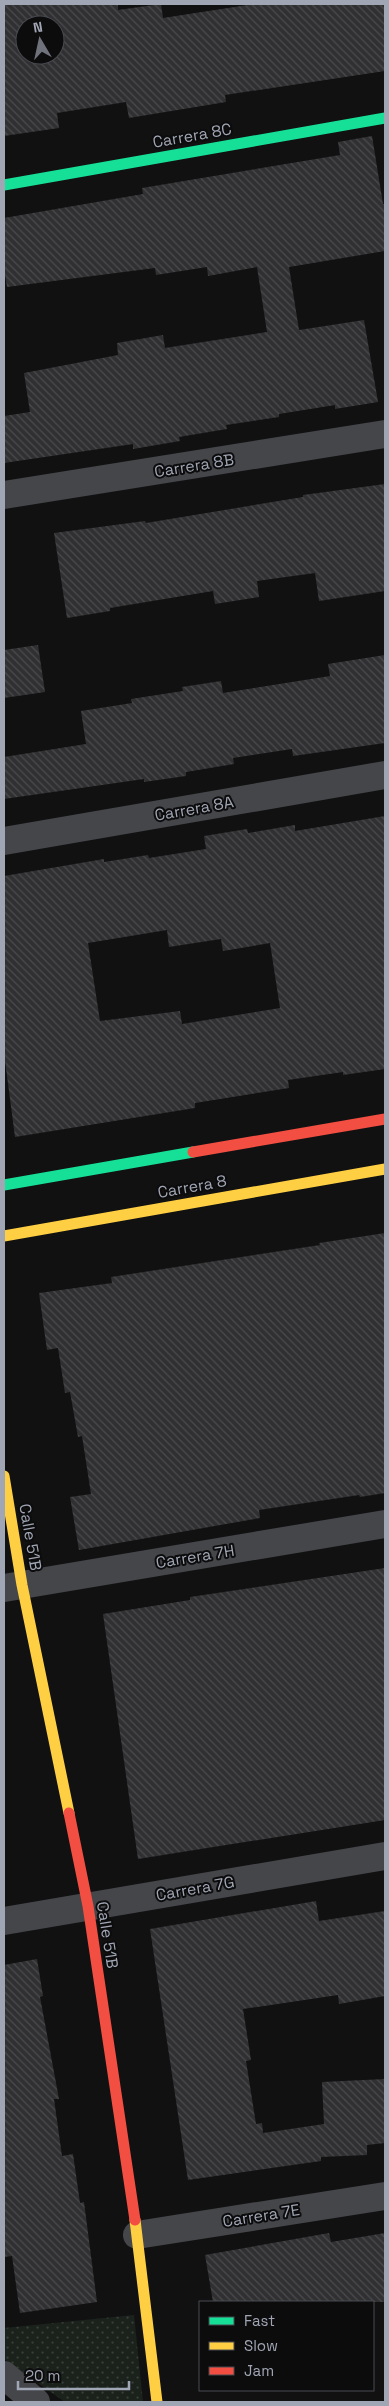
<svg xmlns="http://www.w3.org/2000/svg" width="389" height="2406" viewBox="0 0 389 2406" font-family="'Space Grotesk',sans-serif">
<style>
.grass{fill:url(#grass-dots)}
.building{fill:url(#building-back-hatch);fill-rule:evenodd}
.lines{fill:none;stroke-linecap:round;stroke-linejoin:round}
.street{stroke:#45464a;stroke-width:28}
.fast{stroke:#16e098;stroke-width:11}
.slow{stroke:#ffcf43;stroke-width:11}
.jam{stroke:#f24e42;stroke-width:11}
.labels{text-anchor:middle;stroke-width:4;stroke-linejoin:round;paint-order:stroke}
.street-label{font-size:16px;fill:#a1a6b4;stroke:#0c0c0d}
</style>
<defs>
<pattern id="grass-dots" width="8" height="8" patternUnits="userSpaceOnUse" patternTransform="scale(1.25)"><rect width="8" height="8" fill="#1b221c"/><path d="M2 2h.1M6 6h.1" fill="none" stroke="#393f3b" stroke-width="1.8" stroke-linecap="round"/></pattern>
<pattern id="building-back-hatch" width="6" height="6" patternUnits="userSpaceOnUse" patternTransform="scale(1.25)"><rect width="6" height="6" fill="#303032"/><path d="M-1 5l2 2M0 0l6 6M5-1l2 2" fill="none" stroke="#4b4b4d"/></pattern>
</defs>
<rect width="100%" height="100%" fill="#111112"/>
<polygon class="grass" points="134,2315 143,2402 65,2402 4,2359 4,2328"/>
<g class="building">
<path d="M4 4H118V10L161 4 163 18 254 4H385V71L225 95 226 102 129 118 126 102 57 113 59 128 4 136ZM25 25H55V55H25Z"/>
<polygon points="372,136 383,204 385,204 385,251 289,267 299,330 364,320 378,402 335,409 335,405 279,414 279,417 226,425 227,429 179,437 180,441 133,449 133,444 4,463 4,416 30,412 24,373 118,355 117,343 163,335 165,348 267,332 257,267 208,276 207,267 156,275 155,268 7,287 4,268 4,218 143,194 142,188 340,155 338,142"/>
<polygon points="385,484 385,591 319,601 315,573 257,581 259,597 215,604 213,591 110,608 110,611 67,618 54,533 145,521 146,523 303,497 303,495"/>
<polygon points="38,645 45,692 4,698 4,650"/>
<polygon points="385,655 385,743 293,756 292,749 233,758 234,764 186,772 186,776 144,782 144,779 4,799 4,757 86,744 81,711 132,703 131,699 183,691 182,687 221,681 223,693 330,676 328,664"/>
<path d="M385 816V1069L343 1075V1072L288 1080 289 1088 195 1103V1108L15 1137 4 1053V876L104 859V862L148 855 149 858 206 849 204 836 247 829 248 833 295 825V831ZM167 930 169 947 221 939 223 951 270 943 280 1008 182 1024 180 1011 100 1021 88 943Z"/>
<polygon points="385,1233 385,1493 360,1497 359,1495 259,1510 260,1518 79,1550 70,1497 91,1494 82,1436 78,1437 70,1392 65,1393 58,1348 47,1350 39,1293 112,1283 111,1277 320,1245 319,1243"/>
<polygon points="385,1568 385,1820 138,1859 103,1614 190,1600 190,1597"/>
<polygon points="316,1901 319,1921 385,1911 385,1996 339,2004 338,1995 243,2009 251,2060 246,2061 256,2124 262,2123 263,2133 324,2124 322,2082 385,2079 385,2143 367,2145 367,2155 321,2157 321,2161 188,2180 150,1929"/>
<polygon points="37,1959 43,1996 40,1997 59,2099 54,2099 62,2156 73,2154 80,2203 84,2202 97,2302 20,2313 12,2256 4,2257 4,1965"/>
<polygon points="329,2233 331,2242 385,2233 385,2302 213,2302 205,2255"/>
</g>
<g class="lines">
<g class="street">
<polyline points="4,495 385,434"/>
<polyline points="4,841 385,775"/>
<polyline points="4,1588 385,1524"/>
<polyline points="4,1921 385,1856"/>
<polyline points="137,2235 385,2196"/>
<polyline points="4,2375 36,2402"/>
</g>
<g class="fast">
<polyline points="4,185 385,118"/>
<polyline points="4,1185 193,1152"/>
</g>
<g class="slow">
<polyline points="4,1236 385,1169"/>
<polyline points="4,1476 22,1585 69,1813"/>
<polyline points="135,2220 157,2402"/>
</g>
<g class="jam">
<polyline points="193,1152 385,1119"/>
<polyline points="69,1813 88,1906 135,2220"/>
</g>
</g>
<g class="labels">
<g class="street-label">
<text transform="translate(192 135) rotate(-10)" y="6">Carrera 8C</text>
<text transform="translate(194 465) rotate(-9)" y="6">Carrera 8B</text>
<text transform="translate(194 808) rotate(-10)" y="6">Carrera 8A</text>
<text transform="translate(192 1186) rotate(-10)" y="6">Carrera 8</text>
<text transform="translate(31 1537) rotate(80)" y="6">Calle 51B</text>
<text transform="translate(195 1556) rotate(-9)" y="6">Carrera 7H</text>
<text transform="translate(195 1888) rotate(-10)" y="6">Carrera 7G</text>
<text transform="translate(108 1935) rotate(81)" y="6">Calle 51B</text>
<text transform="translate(261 2215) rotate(-9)" y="6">Carrera 7E</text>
</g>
</g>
<rect width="389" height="2406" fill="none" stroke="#a1a6b4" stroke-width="10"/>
<rect x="199" y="2301" width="175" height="90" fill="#0c0c0d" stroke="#484a50"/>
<rect x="209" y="2317" width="25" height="8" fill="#16e098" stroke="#484a50"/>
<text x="244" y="2326" font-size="15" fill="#a1a6b4">Fast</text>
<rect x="209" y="2342" width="25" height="8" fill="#ffcf43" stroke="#484a50"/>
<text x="244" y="2351" font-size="15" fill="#a1a6b4">Slow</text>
<rect x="209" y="2367" width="25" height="8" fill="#f24e42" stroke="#484a50"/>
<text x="244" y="2376" font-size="15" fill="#a1a6b4">Jam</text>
<g transform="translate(40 40) rotate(351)"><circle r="24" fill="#0c0c0d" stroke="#484a50"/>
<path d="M0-4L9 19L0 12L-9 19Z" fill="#6f727b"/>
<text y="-8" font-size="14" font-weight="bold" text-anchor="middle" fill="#a1a6b4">N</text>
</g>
<path d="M18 2381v8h111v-8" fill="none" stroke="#a1a6b4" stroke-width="2.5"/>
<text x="25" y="2381" font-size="15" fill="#a1a6b4" stroke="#0c0c0d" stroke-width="4" paint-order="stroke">20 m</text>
</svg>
